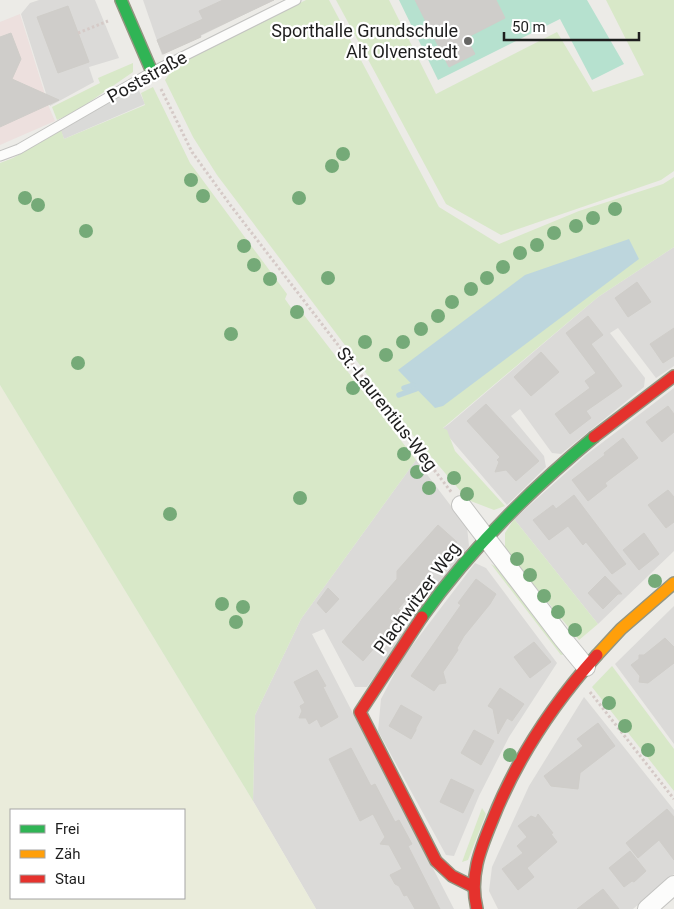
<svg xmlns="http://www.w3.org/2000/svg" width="674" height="909" viewBox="0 0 674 909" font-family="Roboto,sans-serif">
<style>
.residential{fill:#dbdad8}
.commercial{fill:#ede0de}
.religious{fill:#dadad8}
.farmland{fill:#eaecdb;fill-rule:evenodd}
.grass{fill:#d8e8c8}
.pitch{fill:#b6e1cf}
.water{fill:#bdd6dd}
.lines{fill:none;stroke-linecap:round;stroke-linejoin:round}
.stream{stroke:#bdd6dd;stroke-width:5.5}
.building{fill:#cfcdca;stroke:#cfcdc9}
.lane-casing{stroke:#c3c3c1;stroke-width:11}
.street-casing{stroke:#c3c3c1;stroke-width:20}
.fast-casing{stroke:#939580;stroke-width:14}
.slow-casing{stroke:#939580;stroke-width:14}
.jam-casing{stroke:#939580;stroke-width:14}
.path{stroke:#d5cac7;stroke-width:3;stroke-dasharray:2.5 2.5;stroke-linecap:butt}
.lane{stroke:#fcfcfb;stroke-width:9}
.street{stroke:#fcfcfb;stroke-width:18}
.fast{stroke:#30b455;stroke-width:11}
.slow{stroke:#ff9f0a;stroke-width:11}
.jam{stroke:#e5322d;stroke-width:11}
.tree{fill:#75aa78}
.poi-dot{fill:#666664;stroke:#fff;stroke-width:2}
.labels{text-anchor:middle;stroke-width:4.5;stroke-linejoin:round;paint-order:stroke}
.poi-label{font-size:18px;fill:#1e1e1e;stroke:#fff;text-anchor:end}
.street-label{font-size:18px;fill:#1e1e1e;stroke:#fff}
</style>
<rect width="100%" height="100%" fill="#ecebe7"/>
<g class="residential">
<polygon points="39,0 95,0 119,58 89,67 94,82 50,106 21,14 30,3"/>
<polygon points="143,0 274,0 162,55"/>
<polygon points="674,247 674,366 656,378 618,328 610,333 645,378 644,387 561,454 552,453 520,409 511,416 544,456 546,467 507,505 442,429 449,424 598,297"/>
<polygon points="674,388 674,551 598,624 514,519 586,455"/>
<polygon points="416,460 467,527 469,546 367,687 355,687 324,629 312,634 454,909 316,909 253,801 255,715 301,619"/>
<polygon points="475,563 486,568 557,663 509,737 479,796 454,856 446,855 378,731 381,699 402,659"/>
<polygon points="674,606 674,744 615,664"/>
<polygon points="584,697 674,810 674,874 633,909 498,909 489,891 492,867 529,786"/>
</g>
<polygon class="commercial" points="20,14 49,107 55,121 0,145 0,22"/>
<polygon class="religious" points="135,82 145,104 64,139 59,126"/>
<path class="farmland" d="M0 385 253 801 316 909H0ZM11 810H184V898H11Z"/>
<g class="grass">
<polygon points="306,0 329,0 439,207 499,244 579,211 663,184 674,177 674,247 598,297 443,428 447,430 455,451 505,506 494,510 468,500 411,433 217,175 193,137 165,80 177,63"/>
<polygon points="336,0 389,0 436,94 557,32 593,92 644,75 606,0 674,0 674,171 661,180 501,235 446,204"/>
<polygon points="133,63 133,72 75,112 57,120 52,107 100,83 98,78"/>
<polygon points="153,87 190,163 287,294 285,299 292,309 297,306 416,460 301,619 255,715 253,801 0,385 0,163 13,158 61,130 64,139 145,105 141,93"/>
<polygon points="514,519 598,624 579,640 505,550 505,533"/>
<polygon points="491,564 503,571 565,654 561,655"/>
<polygon points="612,666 674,749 674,791 592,687"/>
<polygon points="482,808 486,814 468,860 462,862"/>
</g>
<polygon class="pitch" points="399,0 587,0 624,64 592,80 560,19 438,80"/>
<polygon class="water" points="629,239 639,259 443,406 435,408 398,370 525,275"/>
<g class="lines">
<g class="stream">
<polyline points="404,388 413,385"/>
<polyline points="399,395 416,389"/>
</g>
</g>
<g class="building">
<polygon points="223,0 274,0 200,35 201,37 163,54 157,40 203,19 199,11"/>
<polygon points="415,0 496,0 505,18 466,38 475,54 449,67"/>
<polygon points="68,6 89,62 58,73 37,17"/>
<polygon points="11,33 21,59 12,79 59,100 0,127 0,37"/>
<polygon points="637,282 651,302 628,317 615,298"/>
<polygon points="588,316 603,335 591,344 622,386 586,411 591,418 570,434 555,414 590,388 585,381 596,373 566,333"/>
<polygon points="674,328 674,356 663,363 650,344"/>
<polygon points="541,352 559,372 531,396 514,377"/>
<polygon points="486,404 539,461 516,481 506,470 495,472 499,462 497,460 500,457 467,421"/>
<polygon points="668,406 674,414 674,432 662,442 646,422"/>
<polygon points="623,438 638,458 605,483 607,486 588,501 572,480 605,455 604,453"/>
<polygon points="668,490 674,497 674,522 666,528 648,505"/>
<polygon points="574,495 626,564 612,574 586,542 583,545 568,526 549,540 533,520 553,505 556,509"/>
<polygon points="438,525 457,542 398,609 404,613 363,661 342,642 397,579 397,571"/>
<polygon points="644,533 659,554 639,570 623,550"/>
<polygon points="605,576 622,594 618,594 603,609 588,593"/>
<polygon points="476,579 496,594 490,604 464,636 457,648 458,650 443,672 446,683 439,684 434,691 411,676 461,605 458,603"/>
<polygon points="328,588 339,599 326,613 317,603"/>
<polygon points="665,638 674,647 674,663 648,683 639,682 640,676 631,665 639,659 639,655 644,655"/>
<polygon points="534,642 551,662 530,678 514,657"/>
<polygon points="317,670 326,686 323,687 338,717 321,727 317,719 309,724 306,718 299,718 302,711 300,706 305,703 294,682"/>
<polygon points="500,688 524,704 512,721 507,718 498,734 493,709 488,706"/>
<polygon points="401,705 422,717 416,728 416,730 411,739 389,726"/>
<polygon points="598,723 615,746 580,773 578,789 551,786 544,776 583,746 577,739"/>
<polygon points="474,730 494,741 481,765 461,753"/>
<polygon points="351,748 371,786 375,784 395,822 399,820 412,844 408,846 440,909 415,909 407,895 404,896 399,886 395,884 390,875 402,869 389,845 380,844 385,837 373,814 360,821 329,759"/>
<polygon points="451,779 474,790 463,813 440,802"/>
<polygon points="667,809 674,817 674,860 659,840 638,858 626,843"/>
<polygon points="538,814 553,833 551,834 557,842 527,868 534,877 518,890 502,869 523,853 517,846 527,837 518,826 531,816 536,818"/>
<polygon points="630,851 646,871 634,882 632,881 624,887 609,868"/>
<polygon points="603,889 619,909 577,909"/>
</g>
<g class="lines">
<g class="lane-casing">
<polyline id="lane" points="0,156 19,149 152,72 296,0"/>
</g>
<g class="street-casing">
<g id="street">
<polyline points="461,505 563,639 586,667"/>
<polyline points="647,909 674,885"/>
</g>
</g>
<g class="fast-casing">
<g id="fast">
<polyline points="121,0 152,72"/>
<path d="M422 617C471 548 529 491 594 437"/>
</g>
</g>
<g class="slow-casing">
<polyline id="slow" points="597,655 621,629 674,583"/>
</g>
<g class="jam-casing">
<g id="jam">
<polyline points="594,437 674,376"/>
<polyline points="422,617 360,712 436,861 452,876 472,886"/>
<path d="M477 909C469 877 480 850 492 821 516 760 553 704 597 655"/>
</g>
</g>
<g class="path">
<polyline points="78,33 108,21"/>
<polyline points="161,89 192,152 231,206 452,493"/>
<polyline points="590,692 674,799"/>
</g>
<use href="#lane" class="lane"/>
<use href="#street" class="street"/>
<use href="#fast" class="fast"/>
<use href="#slow" class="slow"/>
<use href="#jam" class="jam"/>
</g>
<g class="tree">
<circle cx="343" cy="154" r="7"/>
<circle cx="332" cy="166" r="7"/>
<circle cx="191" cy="180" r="7"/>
<circle cx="203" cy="196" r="7"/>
<circle cx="25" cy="198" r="7"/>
<circle cx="299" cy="198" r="7"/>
<circle cx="38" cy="205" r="7"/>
<circle cx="615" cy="209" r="7"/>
<circle cx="593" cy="218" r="7"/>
<circle cx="576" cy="226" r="7"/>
<circle cx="86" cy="231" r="7"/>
<circle cx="554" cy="233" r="7"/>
<circle cx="537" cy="245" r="7"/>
<circle cx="244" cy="246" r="7"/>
<circle cx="520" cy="253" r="7"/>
<circle cx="254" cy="265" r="7"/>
<circle cx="503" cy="267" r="7"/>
<circle cx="328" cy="278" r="7"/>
<circle cx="487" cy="278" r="7"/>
<circle cx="270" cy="279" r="7"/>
<circle cx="471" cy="289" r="7"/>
<circle cx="452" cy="302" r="7"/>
<circle cx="297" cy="312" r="7"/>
<circle cx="438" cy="316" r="7"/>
<circle cx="421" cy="329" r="7"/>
<circle cx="231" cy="334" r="7"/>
<circle cx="365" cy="342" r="7"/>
<circle cx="403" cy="342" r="7"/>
<circle cx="386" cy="355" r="7"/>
<circle cx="78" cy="363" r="7"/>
<circle cx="353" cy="388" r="7"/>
<circle cx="404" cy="454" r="7"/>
<circle cx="417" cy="472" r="7"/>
<circle cx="454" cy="478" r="7"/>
<circle cx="429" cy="488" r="7"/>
<circle cx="467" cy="494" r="7"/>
<circle cx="300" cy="498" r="7"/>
<circle cx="170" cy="514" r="7"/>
<circle cx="517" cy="559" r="7"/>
<circle cx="530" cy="575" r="7"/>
<circle cx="655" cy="581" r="7"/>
<circle cx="544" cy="596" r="7"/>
<circle cx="222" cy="604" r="7"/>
<circle cx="243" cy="607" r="7"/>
<circle cx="558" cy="612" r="7"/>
<circle cx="236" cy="622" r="7"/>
<circle cx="575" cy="630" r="7"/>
<circle cx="609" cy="703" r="7"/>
<circle cx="625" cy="726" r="7"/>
<circle cx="648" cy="750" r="7"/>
<circle cx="510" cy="755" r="7"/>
</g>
<circle class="poi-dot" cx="468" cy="41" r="5"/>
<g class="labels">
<g class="poi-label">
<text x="458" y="37">Sporthalle Grundschule<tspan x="458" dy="21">Alt Olvenstedt</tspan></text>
</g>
<g class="street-label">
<text transform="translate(147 77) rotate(-29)" y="6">Poststraße</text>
<text transform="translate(387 409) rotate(52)" y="6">St.-Laurentius-Weg</text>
<text transform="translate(417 598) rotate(-54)" y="6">Plachwitzer Weg</text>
</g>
</g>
<rect x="10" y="809" width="175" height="90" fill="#ffffff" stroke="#a5a5a5"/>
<rect x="20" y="825" width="25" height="8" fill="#30b455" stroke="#a5a5a5"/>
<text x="55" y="834" font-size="15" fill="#1e1e1e">Frei</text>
<rect x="20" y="850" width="25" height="8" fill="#ff9f0a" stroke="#a5a5a5"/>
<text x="55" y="859" font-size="15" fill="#1e1e1e">Zäh</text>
<rect x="20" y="875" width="25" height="8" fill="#e5322d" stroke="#a5a5a5"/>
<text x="55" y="884" font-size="15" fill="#1e1e1e">Stau</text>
<path d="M504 32v8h135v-8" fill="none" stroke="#1e1e1e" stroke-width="2.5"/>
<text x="512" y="32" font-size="15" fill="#1e1e1e" stroke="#ffffff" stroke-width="4" paint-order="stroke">50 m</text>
</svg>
